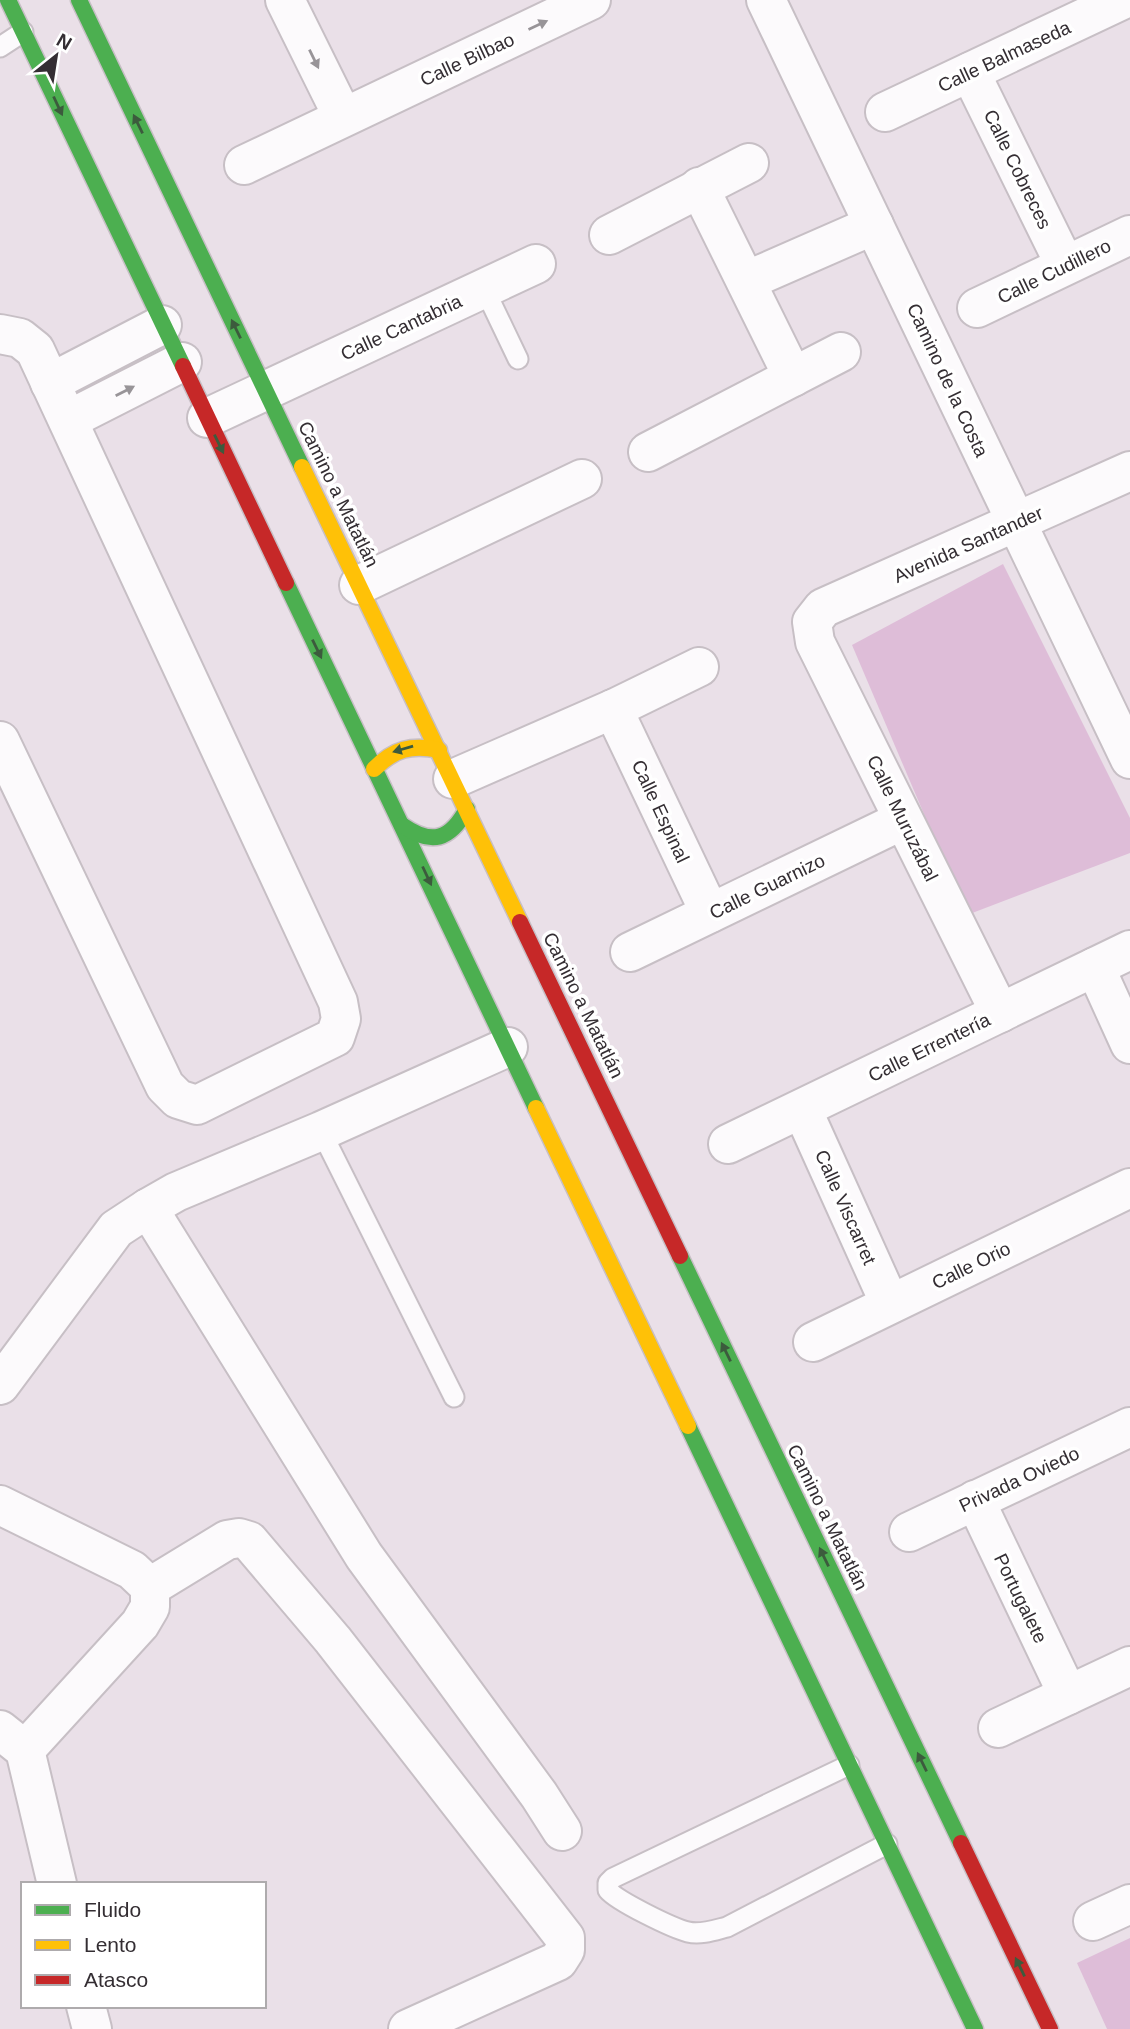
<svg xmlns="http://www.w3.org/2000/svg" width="1130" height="2029" viewBox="0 0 1130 2029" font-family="Helvetica,sans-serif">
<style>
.green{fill:#debdd8}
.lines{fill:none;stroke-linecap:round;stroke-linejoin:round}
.lane-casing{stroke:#c7bfc5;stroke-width:23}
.street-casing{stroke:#c7bfc5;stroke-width:42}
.fast-casing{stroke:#c7bfc5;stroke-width:19}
.slow-casing{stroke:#c7bfc5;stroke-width:19}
.jam-casing{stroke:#c7bfc5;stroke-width:19}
.lane{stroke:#fcfafc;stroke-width:19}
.street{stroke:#fcfafc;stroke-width:38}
.fast{stroke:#4caf50;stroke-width:16}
.slow{stroke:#ffc107;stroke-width:16}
.jam{stroke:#c62828;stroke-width:16}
.oneway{fill:#989498}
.oneway2{fill:#3c5b3d}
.labels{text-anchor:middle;stroke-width:7;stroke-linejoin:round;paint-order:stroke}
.street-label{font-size:19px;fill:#342e33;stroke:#fff}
</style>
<rect width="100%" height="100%" fill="#eae0e8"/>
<g class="green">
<polygon points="1003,564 1130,818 1130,853 967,915 852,645"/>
<polygon points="1130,1938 1130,2029 1107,2029 1077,1963"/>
</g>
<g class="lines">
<g class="lane-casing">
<g id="lane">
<polyline points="0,47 23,32"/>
<polyline points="484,288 518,359"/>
<polyline points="321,1131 454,1397"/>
<path d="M849 1765 613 1878 608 1883V1890C617 1901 672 1928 688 1932 701 1935 715 1930 727 1927L887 1844"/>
</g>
</g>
<g class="street-casing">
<g id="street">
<polyline points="285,0 343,117"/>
<polyline points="766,0 1130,759"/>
<polyline points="970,72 1065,265"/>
<polyline points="885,112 1122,0"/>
<polyline points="244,165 591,0"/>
<polyline points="699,187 793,377"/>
<polyline points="609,235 749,163"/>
<polyline points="746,281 874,225"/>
<polyline points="977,308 1130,235"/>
<polyline points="0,334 20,338 35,350 338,1002 341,1019 335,1037 197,1105 178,1099 165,1086 0,741"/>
<polyline points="50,383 162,325"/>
<polyline points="207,418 536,264"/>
<polyline points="68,420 182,362"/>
<polyline points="648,452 841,352"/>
<polyline points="359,585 582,479"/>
<polyline points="613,709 710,913"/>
<polyline points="453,779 613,709 699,667"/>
<polyline points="630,952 903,820"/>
<polyline points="1095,967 1130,1044"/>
<polyline points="1000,1013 815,642 812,622 823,608 1130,471"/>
<polyline points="802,1109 890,1304"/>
<polyline points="728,1144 1130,950"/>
<polyline points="148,1208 364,1556 539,1795 562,1831"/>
<polyline points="813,1342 1130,1188"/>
<polyline points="0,1385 116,1229 148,1208 176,1192 321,1131 508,1047"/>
<polyline points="975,1500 1068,1695"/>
<polyline points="0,1505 132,1570 150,1587 150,1607 140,1624 25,1750"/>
<polyline points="909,1532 1130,1427"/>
<polyline points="150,1587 227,1540 239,1538 249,1541 333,1640 565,1938 565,1950 558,1961 408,2029"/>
<polyline points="998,1728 1130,1666"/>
<polyline points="0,1730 25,1750 57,1884"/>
<polyline points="1093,1921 1130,1904"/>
<polyline points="86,2006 92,2029"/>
</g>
</g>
<g class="fast-casing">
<g id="fast">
<polyline points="8,0 183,366"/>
<polyline points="79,0 302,467"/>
<polyline points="286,583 536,1108"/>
<path d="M402 825C432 846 450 840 467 809"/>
<polyline points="680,1256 961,1843"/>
<polyline points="688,1426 975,2029"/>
</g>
</g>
<g class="slow-casing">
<g id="slow">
<polyline points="302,467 520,922"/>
<path d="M374 769C394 749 411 744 439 750"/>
<polyline points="536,1108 688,1426"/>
</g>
</g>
<g class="jam-casing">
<g id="jam">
<polyline points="183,366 286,583"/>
<polyline points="520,922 680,1256"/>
<polyline points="961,1843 1050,2029"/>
</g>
</g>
<use href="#lane" class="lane"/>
<use href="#street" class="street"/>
<use href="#fast" class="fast"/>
<use href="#slow" class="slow"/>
<use href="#jam" class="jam"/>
</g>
<defs><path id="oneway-solid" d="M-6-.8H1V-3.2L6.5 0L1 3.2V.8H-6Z" transform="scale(1.75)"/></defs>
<g class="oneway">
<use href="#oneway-solid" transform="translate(538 25) rotate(-25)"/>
<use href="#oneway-solid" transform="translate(314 59) rotate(64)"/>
<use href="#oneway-solid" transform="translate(125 391) rotate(-27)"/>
</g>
<g class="oneway2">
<use href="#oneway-solid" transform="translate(58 106) rotate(65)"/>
<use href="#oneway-solid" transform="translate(138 124) rotate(-116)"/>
<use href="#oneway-solid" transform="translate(236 329) rotate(-116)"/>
<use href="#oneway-solid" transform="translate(219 444) rotate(64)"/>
<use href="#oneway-solid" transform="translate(317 649) rotate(64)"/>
<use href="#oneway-solid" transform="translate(403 749) rotate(164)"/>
<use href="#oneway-solid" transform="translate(427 876) rotate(65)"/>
<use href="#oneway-solid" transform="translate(726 1352) rotate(-116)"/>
<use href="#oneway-solid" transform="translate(824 1557) rotate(-116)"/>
<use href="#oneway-solid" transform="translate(922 1762) rotate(-116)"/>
<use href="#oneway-solid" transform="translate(1020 1967) rotate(-116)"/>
</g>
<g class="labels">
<g class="street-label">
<text transform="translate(1004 56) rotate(-25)" y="7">Calle Balmaseda</text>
<text transform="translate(467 59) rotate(-25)" y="7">Calle Bilbao</text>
<text transform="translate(1018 169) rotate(64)" y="7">Calle Cobreces</text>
<text transform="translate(1054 271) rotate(-26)" y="7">Calle Cudillero</text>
<text transform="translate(401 327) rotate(-25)" y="7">Calle Cantabria</text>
<text transform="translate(948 380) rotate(65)" y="7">Camino de la Costa</text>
<text transform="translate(339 494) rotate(64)" y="7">Camino a Matatlán</text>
<text transform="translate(968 544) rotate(-24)" y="7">Avenida Santander</text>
<text transform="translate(661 811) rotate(65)" y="7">Calle Espinal</text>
<text transform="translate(903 818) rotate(64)" y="7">Calle Muruzábal</text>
<text transform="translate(767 886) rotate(-26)" y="7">Calle Guarnizo</text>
<text transform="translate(584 1005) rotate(64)" y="7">Camino a Matatlán</text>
<text transform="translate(929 1047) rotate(-26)" y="7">Calle Errentería</text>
<text transform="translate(846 1207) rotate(66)" y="7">Calle Viscarret</text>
<text transform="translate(971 1265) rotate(-26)" y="7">Calle Orio</text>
<text transform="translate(1019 1479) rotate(-25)" y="7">Privada Oviedo</text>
<text transform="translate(828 1517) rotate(64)" y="7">Camino a Matatlán</text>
<text transform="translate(1021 1598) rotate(64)" y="7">Portugalete</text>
</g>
</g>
<rect x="21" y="1882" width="245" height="126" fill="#ffffff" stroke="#aeabad" stroke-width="2"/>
<rect x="35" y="1905" width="35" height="10" fill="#4caf50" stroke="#aeabad" stroke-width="2"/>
<text x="84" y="1917" font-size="21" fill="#342e33">Fluido</text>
<rect x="35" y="1940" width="35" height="10" fill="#ffc107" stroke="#aeabad" stroke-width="2"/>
<text x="84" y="1952" font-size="21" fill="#342e33">Lento</text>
<rect x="35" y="1975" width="35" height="10" fill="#c62828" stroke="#aeabad" stroke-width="2"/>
<text x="84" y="1987" font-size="21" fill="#342e33">Atasco</text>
<g transform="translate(56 56) rotate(30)" stroke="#ffffff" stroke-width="5" paint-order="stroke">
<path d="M0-5L12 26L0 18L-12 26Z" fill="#342e33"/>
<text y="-10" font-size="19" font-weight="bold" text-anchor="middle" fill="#342e33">N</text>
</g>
</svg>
